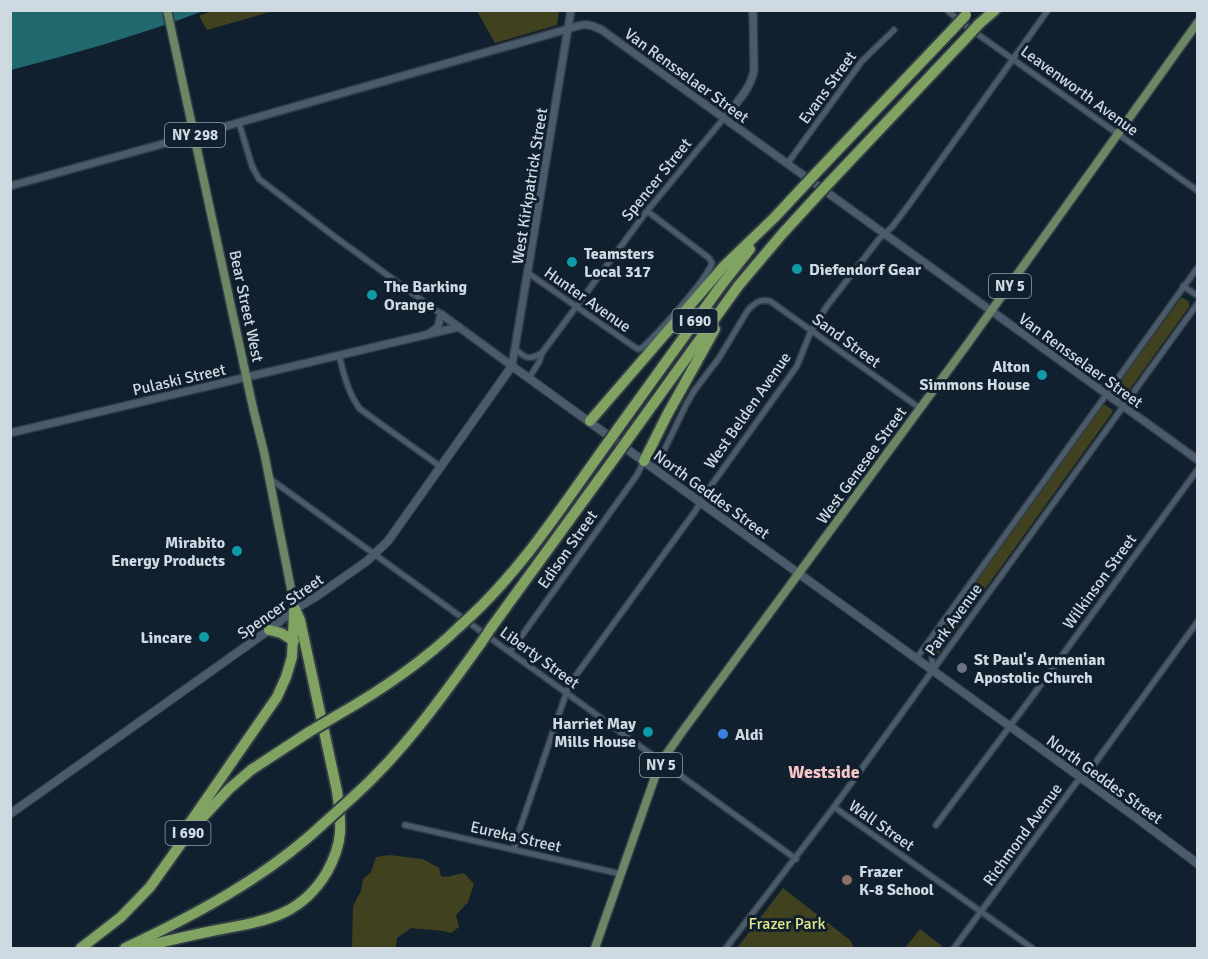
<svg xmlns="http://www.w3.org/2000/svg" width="1208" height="959" viewBox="0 0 1208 959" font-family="Signika,sans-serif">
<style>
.green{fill:#40411e}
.water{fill:#21686f}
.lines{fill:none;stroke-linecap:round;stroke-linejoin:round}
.minor-casing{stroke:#323b46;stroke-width:8}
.tertiary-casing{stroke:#323b46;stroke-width:10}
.secondary-casing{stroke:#323b46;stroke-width:10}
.primary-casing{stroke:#323b46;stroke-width:11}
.motorway-casing{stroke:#323b46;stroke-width:14}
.minor{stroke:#4a5c6b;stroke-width:5}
.tertiary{stroke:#4a5c6b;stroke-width:7}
.secondary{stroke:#4a5c6b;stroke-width:8}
.primary{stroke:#6b8765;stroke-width:8}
.motorway{stroke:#81a361;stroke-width:10}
.motorway-bridge-casing{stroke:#323b46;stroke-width:14;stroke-linecap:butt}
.motorway-bridge{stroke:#81a361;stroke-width:10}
.culture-dot{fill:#0f9aa8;stroke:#11202e;stroke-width:2}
.worship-dot{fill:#6b7280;stroke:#11202e;stroke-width:2}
.shop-dot{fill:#3f7fe0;stroke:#11202e;stroke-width:2}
.education-dot{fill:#8d6e63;stroke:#11202e;stroke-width:2}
.labels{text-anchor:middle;stroke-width:6;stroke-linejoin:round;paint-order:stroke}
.shield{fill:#11202e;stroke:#96a2ac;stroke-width:1.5}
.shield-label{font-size:15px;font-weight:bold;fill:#cfd9e2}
.street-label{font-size:16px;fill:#cfd9e2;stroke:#11202e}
.poi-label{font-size:16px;font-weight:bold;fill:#cfd9e2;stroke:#11202e;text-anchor:start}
.park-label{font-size:16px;fill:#e6e98b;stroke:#11202e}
.neighbourhood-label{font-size:18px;font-weight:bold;fill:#f9c4c7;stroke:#11202e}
</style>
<rect width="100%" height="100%" fill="#11202e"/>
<g class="green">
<polygon points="212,11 212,10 273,11 207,30 199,16"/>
<polygon points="477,11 559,11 557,25 495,43"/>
<polygon points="1181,298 1184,298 1189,302 1189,307 1125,396 1122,398 1115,393 1114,389"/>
<polygon points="1103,404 1113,410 1112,413 934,660 945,624"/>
<path d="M389 855 423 859 439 868 441 876C451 878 454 874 464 873L474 884 468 902 456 915 459 927 451 933C437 929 425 930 411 928L397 938 396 948H352L353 906 361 891 363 879 371 872 376 857Z"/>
<polygon points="783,888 850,940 854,948 737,948"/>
<polygon points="920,929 942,946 941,948 905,948"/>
</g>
<path class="water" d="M11 11H203C140 35 76 53 11 70Z"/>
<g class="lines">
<g class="minor-casing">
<g id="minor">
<polyline points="947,10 962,23 1198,191"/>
<polyline points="239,123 252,166 259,179 335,237 441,314"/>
<polyline points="787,164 862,61 894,30"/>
<path d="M528 273 633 346 638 349 642 348C657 334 707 280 712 263L709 258 647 211"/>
<polyline points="1183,286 1198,296"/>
<path d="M515 349C526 359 530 360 542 353"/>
<path d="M339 355C344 375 348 393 360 409L441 467"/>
<polyline points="529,378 539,362 542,353 647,211 724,118"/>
<path d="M655 469 686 405 694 391 719 358 748 310C755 303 759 299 770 301L921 409"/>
<polyline points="269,478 796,859"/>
<polyline points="510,652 637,475 644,461"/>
<polyline points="916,659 1198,267"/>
<polyline points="933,671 932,657 939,629"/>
<polyline points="834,807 1032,948"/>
<polyline points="405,825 621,874"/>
<polyline points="936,825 1034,694 1198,469"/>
<polyline points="514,850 517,837 569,685 696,510 705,494 797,366 811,331 827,306 879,239 892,227 908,206 1048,10"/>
<polyline points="726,948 834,807 1198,303"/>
<polyline points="954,948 1076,783 1093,766 1198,621"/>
</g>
</g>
<g class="tertiary-casing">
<g id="tertiary">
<path d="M724 118C736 103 751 89 754 70L753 10"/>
<path d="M10 186 195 135 568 29C584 24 586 22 602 30L1198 460"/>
<polyline points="430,333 438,327 441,314 512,366 571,10"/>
<polyline points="10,433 459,327"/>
</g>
</g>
<g class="secondary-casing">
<polyline id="secondary" points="10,814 269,630 295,609 317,596 367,561 388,541 512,366 1134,816 1198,864"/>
</g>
<g class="primary-casing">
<g id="primary">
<polyline points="167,10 253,408 264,452 295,609"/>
<polyline points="595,948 656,774 663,759 682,732 966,346 1198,22"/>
</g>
</g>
<g class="motorway-casing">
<g id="motorway">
<polyline points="979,24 995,10"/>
<polyline points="816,173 953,29"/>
<polyline points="829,183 966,38"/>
<polyline points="590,421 724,266 774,218 802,188"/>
<polyline points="619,427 720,287 750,249"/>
<polyline points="631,435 739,285 783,233 816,197"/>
<polyline points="644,461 667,415 715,329"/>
<path d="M472 615C524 566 563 505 604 448"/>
<polyline points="491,628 616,456"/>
<polyline points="269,630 281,633 294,641"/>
<path d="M336 716C380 691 422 663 459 627"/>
<path d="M354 796C404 751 442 697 481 643"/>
<polyline points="187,827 277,697 286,677 292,657 294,612"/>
<polyline points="81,948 121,917 150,887 190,831 229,789 251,770 309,732"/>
<path d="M125 948C195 915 265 878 322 825"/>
<path d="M140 948C164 941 188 936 212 931 261 921 299 919 327 872 333 861 339 846 340 833 341 819 339 805 337 791L300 620 295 609"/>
</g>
</g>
<use href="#minor" class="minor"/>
<use href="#tertiary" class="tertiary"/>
<use href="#secondary" class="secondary"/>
<use href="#primary" class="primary"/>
<use href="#motorway" class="motorway"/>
<g class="motorway-bridge-casing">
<g id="motorway-bridge">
<polyline points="953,29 966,15"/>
<polyline points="966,38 979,24"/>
<polyline points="802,188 816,173"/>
<polyline points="816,197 829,183"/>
<polyline points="604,448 619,427"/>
<polyline points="616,456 631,435"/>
<polyline points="459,627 472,615"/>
<polyline points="481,643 491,628"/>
<polyline points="309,732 336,716"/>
<polyline points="322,825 354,796"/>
</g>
</g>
<use href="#motorway-bridge" class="motorway-bridge"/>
</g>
<g class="culture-dot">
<circle cx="572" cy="262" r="6"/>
<circle cx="797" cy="269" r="6"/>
<circle cx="372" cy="295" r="6"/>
<circle cx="1042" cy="375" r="6"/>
<circle cx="237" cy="551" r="6"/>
<circle cx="204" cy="637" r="6"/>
<circle cx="648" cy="732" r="6"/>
</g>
<circle class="worship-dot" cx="962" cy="668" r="6"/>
<circle class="shop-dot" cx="723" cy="734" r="6"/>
<circle class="education-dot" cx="847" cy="880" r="6"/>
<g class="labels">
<g class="shield">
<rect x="165" y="123" width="60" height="24" rx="4.5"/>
<rect x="989" y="274" width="42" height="24" rx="4.5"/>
<rect x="672.5" y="309" width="45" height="24" rx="4.5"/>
<rect x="640" y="753" width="42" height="24" rx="4.5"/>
<rect x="165.5" y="821" width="45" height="24" rx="4.5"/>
</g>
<g class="shield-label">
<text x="195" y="140">NY 298</text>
<text x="1010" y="291">NY 5</text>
<text x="695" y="326">I 690</text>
<text x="661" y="770">NY 5</text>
<text x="188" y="838">I 690</text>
</g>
<g class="street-label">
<text transform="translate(687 75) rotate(36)" y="6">Van Rensselaer Street</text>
<text transform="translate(827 87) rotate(-54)" y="6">Evans Street</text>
<text transform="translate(1080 90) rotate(36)" y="6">Leavenworth Avenue</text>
<text transform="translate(656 179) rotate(-51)" y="6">Spencer Street</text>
<text transform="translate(529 186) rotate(-81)" y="6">West Kirkpatrick Street</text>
<text transform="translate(588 299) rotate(35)" y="6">Hunter Avenue</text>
<text transform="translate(247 306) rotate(78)" y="6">Bear Street West</text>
<text transform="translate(847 340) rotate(36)" y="6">Sand Street</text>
<text transform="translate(1081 360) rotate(36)" y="6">Van Rensselaer Street</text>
<text transform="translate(179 379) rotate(-13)" y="6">Pulaski Street</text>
<text transform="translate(747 410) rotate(-55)" y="6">West Belden Avenue</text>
<text transform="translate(861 465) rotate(-54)" y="6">West Genesee Street</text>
<text transform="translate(712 494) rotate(36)" y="6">North Geddes Street</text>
<text transform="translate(567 549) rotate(-55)" y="6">Edison Street</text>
<text transform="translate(1099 581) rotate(-54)" y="6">Wilkinson Street</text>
<text transform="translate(280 606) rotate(-35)" y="6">Spencer Street</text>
<text transform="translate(953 619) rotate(-54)" y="6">Park Avenue</text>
<text transform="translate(540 657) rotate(36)" y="6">Liberty Street</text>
<text transform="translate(1105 779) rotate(36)" y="6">North Geddes Street</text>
<text transform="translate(882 825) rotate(35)" y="6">Wall Street</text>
<text transform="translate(1022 834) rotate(-54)" y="6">Richmond Avenue</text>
<text transform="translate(516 836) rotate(13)" y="6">Eureka Street</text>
</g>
<g class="poi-label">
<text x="584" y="259">Teamsters<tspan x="584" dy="18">Local 317</tspan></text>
<text x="809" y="275">Diefendorf Gear</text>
<text x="384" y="292">The Barking<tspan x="384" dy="18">Orange</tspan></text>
<text x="1030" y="372" text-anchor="end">Alton<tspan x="1030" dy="18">Simmons House</tspan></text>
<text x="225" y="548" text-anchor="end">Mirabito<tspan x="225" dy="18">Energy Products</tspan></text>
<text x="192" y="643" text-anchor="end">Lincare</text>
<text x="974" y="665">St Paul's Armenian<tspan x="974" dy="18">Apostolic Church</tspan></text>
<text x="636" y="729" text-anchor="end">Harriet May<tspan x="636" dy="18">Mills House</tspan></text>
<text x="735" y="740">Aldi</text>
<text x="859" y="877">Frazer<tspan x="859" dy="18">K-8 School</tspan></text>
</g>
<g class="park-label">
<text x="787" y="929">Frazer Park</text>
</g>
<g class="neighbourhood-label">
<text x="824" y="778">Westside</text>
</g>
</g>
<rect width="1208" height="959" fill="none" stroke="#cfd9e2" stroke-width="24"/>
</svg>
